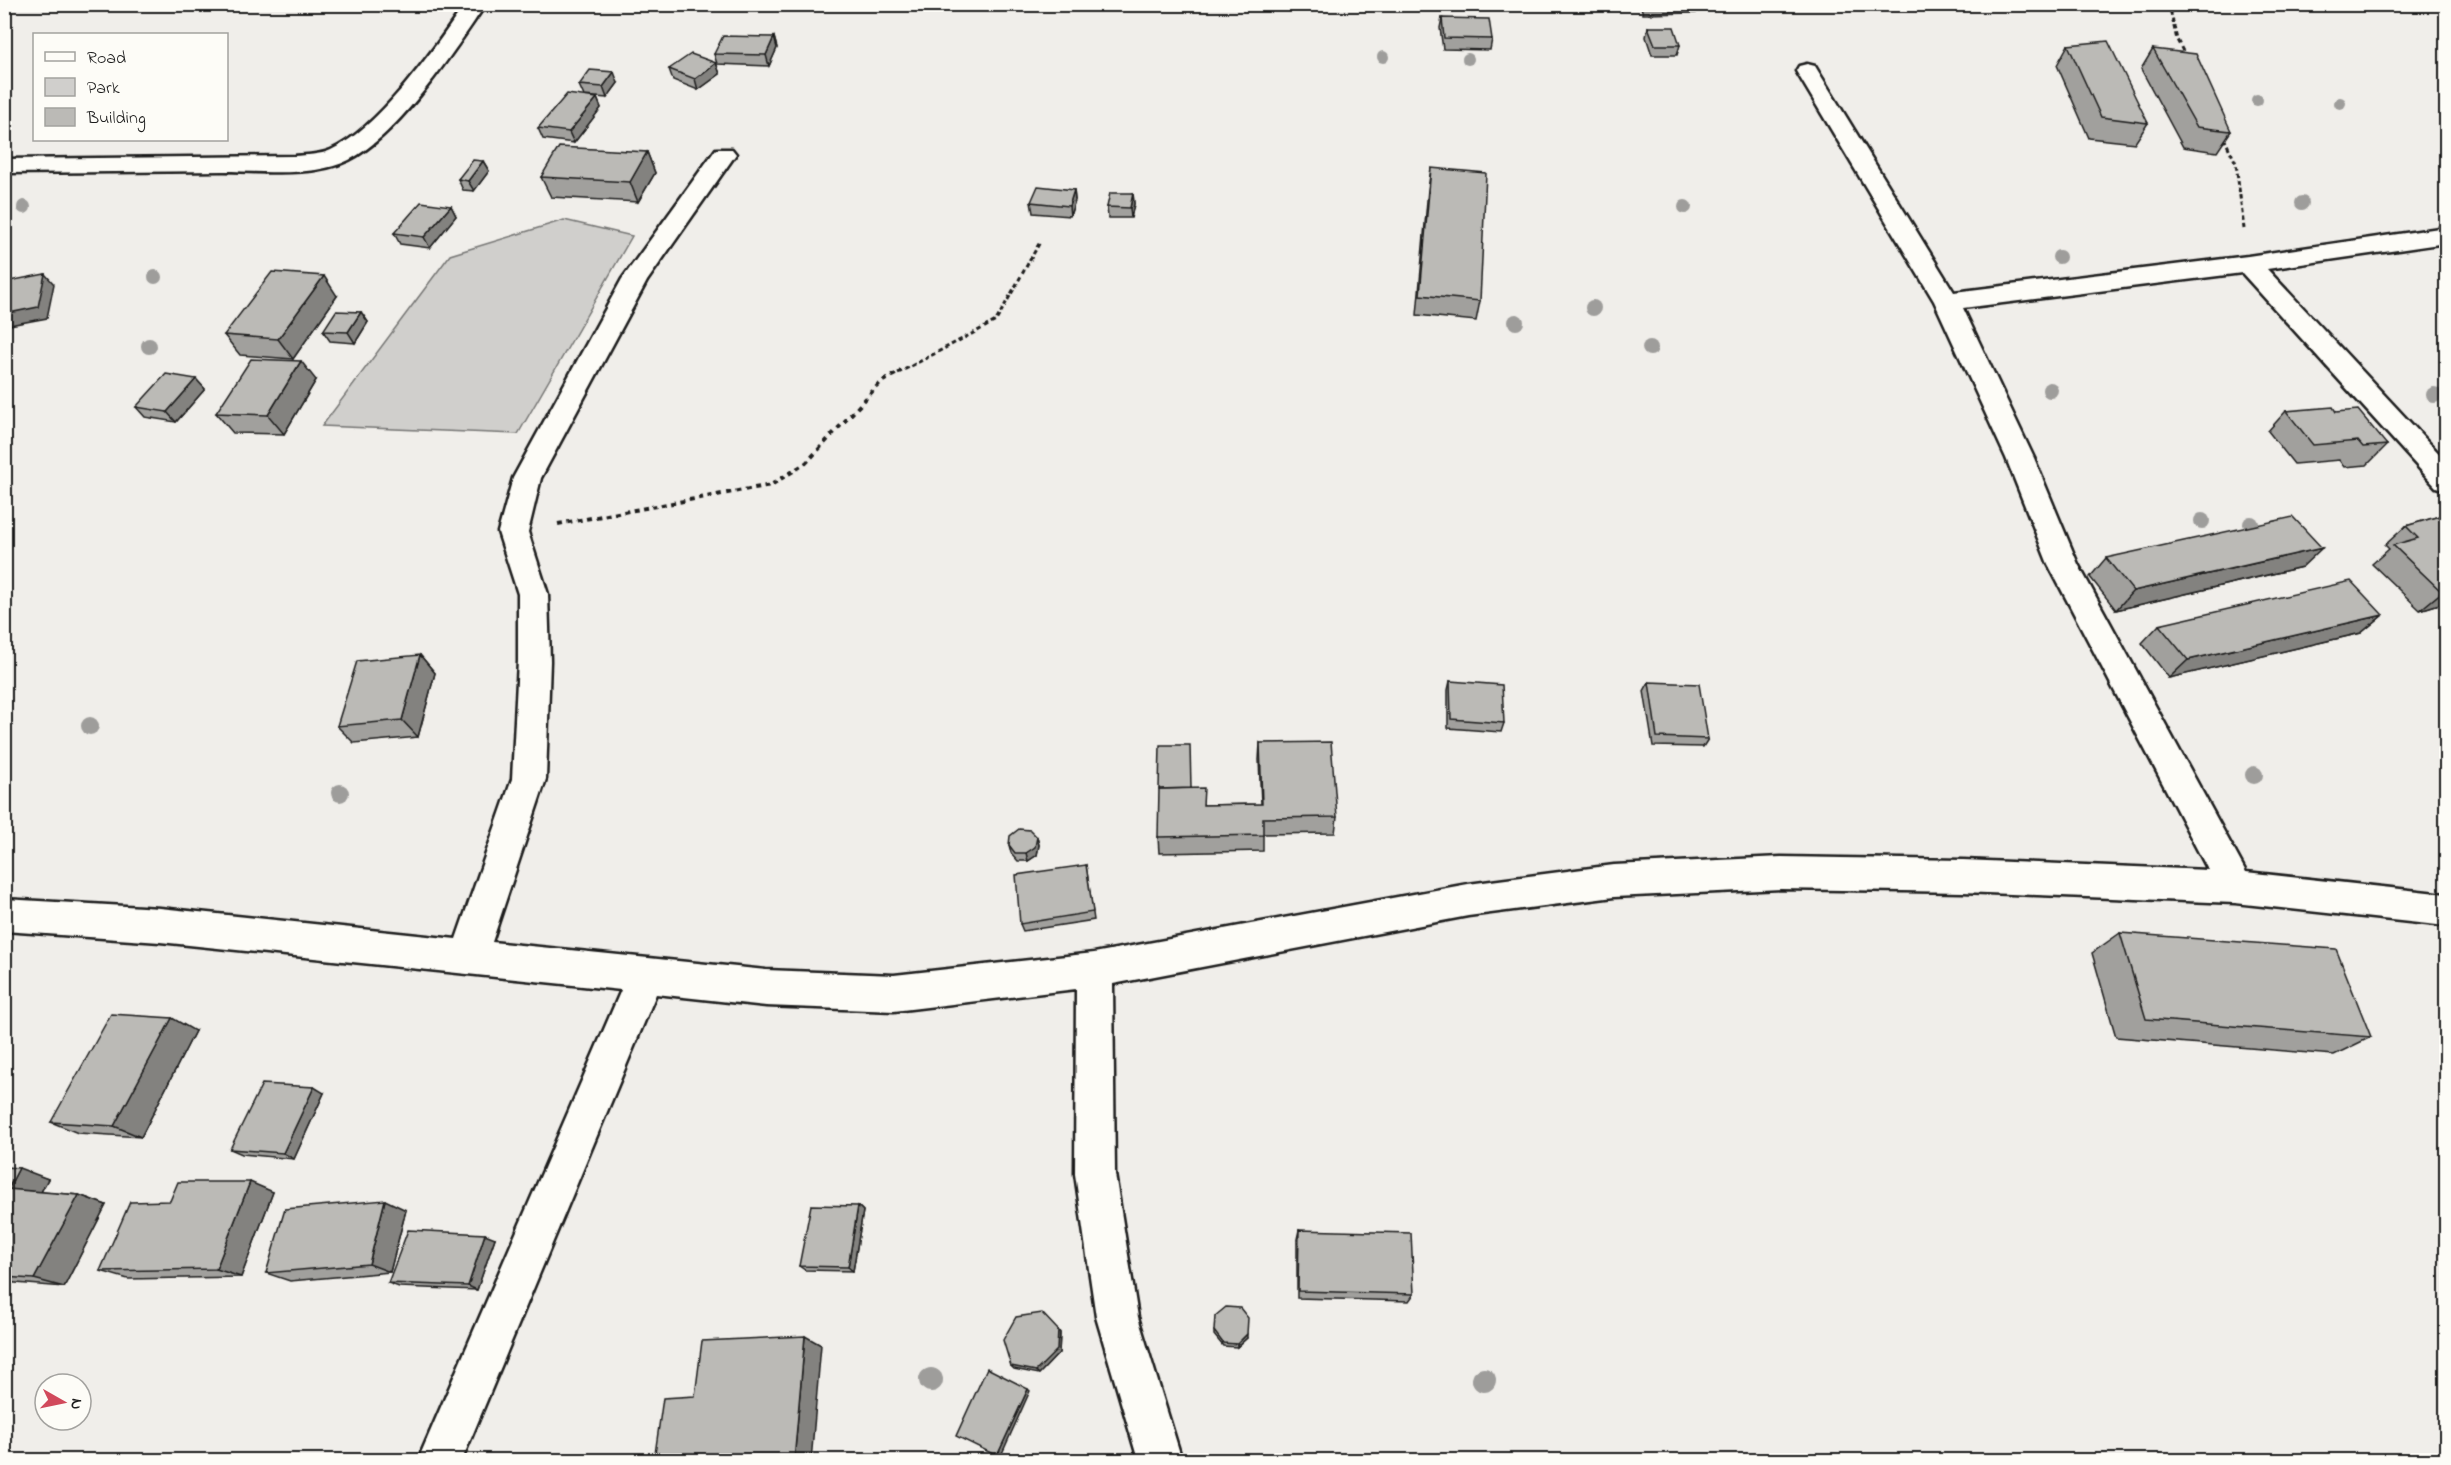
<svg xmlns="http://www.w3.org/2000/svg" width="2451" height="1465" viewBox="0 0 2451 1465" font-family="'Indie Flower',sans-serif">
<style>
.green{fill:#d0cfcc;stroke:#767674;stroke-width:1.5}
.lines{fill:none;stroke-linecap:round;stroke-linejoin:round}
.street-casing{stroke:#1c1c1c;stroke-width:5}
.path-far1{stroke:#1c1c1c;stroke-width:3;stroke-dasharray:4.5 3;stroke-linecap:butt}
.path{stroke:#1c1c1c;stroke-width:4;stroke-dasharray:5 4.5;stroke-linecap:butt}
.street{fill:#fdfcf7;fill-rule:evenodd}
.tree{fill:#9e9d9b}
.wall{fill:#a1a09d;stroke:#1c1c1c;stroke-width:1.5}
.shaded-wall{fill:#83827f;stroke:#1c1c1c;stroke-width:1.5}
.building{fill:#bbbab6;stroke:#1c1c1c;stroke-width:1.5}
</style>
<rect width="100%" height="100%" fill="#f0eeea"/>
<filter id="ink" filterUnits="userSpaceOnUse"><feTurbulence type="fractalNoise" baseFrequency=".0167" numOctaves="2"/><feDisplacementMap in="SourceGraphic" scale="12" xChannelSelector="R" yChannelSelector="G"/><feConvolveMatrix kernelMatrix="1 2 1 2 8 2 1 2 1" color-interpolation-filters="sRGB"/></filter>
<g filter="url(#ink)">
<polygon class="green" points="564,220 632,236 518,434 322,426 450,255"/>
<g class="lines">
<g class="street-casing">
<g id="street">
<path d="M465 4H486C454 51 399 135 349 160 313 178 261 171 223 171 150 172 77 172 4 173V159L294 156C306 155 320 155 331 150 378 129 435 48 465 4Z"/>
<polygon points="1807,64 1815,66 1818,71 1954,292 2248,256 2446,227 2446,243 2267,269 2446,461 2446,490 2436,487 2242,273 1963,308 2034,458 2078,564 2246,872 2446,894 2446,926 2235,903 1963,892 1781,889 1614,897 1468,916 1113,984 1115,1174 1138,1317 1182,1460 1138,1460 1096,1317 1075,1174 1076,989 894,1011 766,1006 656,994 462,1460 418,1460 621,990 160,942 4,931 4,899 160,908 456,939 512,779 518,661 518,594 498,532 513,478 622,279 716,149 732,149 736,154 647,281 541,478 528,532 548,594 550,661 546,779 492,942 766,970 894,975 1094,953 1468,884 1614,865 1781,857 1963,860 2208,870 2048,564 2006,458 1934,301 1796,71 1799,66"/>
</g>
</g>
<g class="path-far1">
<polyline points="2169,4 2177,40 2185,55"/>
<polyline points="2224,138 2236,163 2244,229"/>
<polyline points="898,373 996,321 1040,242"/>
</g>
<polyline class="path" points="558,524 771,485 806,463 881,382 901,371"/>
<use href="#street" class="street"/>
</g>
<g class="tree">
<circle cx="1383" cy="57" r="6"/>
<circle cx="1468" cy="59" r="6"/>
<circle cx="2257" cy="100" r="6"/>
<circle cx="2340" cy="103" r="6"/>
<circle cx="2302" cy="203" r="7"/>
<circle cx="24" cy="207" r="7"/>
<circle cx="1685" cy="207" r="7"/>
<circle cx="2059" cy="257" r="7"/>
<circle cx="155" cy="277" r="7"/>
<circle cx="1593" cy="308" r="8"/>
<circle cx="1516" cy="322" r="8"/>
<circle cx="149" cy="346" r="8"/>
<circle cx="1650" cy="348" r="8"/>
<circle cx="2050" cy="390" r="8"/>
<circle cx="2434" cy="395" r="8"/>
<circle cx="2202" cy="521" r="8"/>
<circle cx="2251" cy="524" r="8"/>
<circle cx="90" cy="726" r="9"/>
<circle cx="2254" cy="775" r="9"/>
<circle cx="340" cy="793" r="9"/>
<circle cx="931" cy="1380" r="12"/>
<circle cx="1484" cy="1380" r="12"/>
</g>
<g class="wall">
<polygon points="1640,4 1698,4 1696,13 1643,14"/>
<polygon points="1874,4 1933,4 1931,10 1878,11"/>
<polygon points="1442,18 1492,39 1490,50 1443,49 1440,28"/>
<polygon points="1648,27 1680,45 1677,55 1652,55 1646,37"/>
<polygon points="774,37 777,48 769,66 717,64 714,54"/>
<polygon points="2068,45 2148,123 2135,143 2089,138 2057,65"/>
<polygon points="2153,49 2231,131 2217,152 2183,147 2141,69"/>
<polygon points="716,63 720,74 698,90 673,80 669,69"/>
<polygon points="618,83 607,98 584,96 579,85"/>
<polygon points="597,98 601,108 574,143 543,139 538,128"/>
<polygon points="647,152 655,173 638,202 551,197 541,177"/>
<polygon points="483,161 489,171 474,191 463,190 458,179"/>
<polygon points="1431,168 1480,301 1476,321 1417,315 1428,189"/>
<polygon points="1074,190 1075,200 1070,216 1033,213 1031,202"/>
<polygon points="1133,193 1134,204 1131,218 1108,218 1107,207"/>
<polygon points="451,206 456,216 430,248 400,244 394,233"/>
<polygon points="337,296 293,359 240,355 224,335"/>
<polygon points="361,312 368,322 355,343 330,341 323,331"/>
<polygon points="196,379 205,389 176,422 145,417 136,407"/>
<polygon points="316,380 284,434 233,433 216,413"/>
<polygon points="2286,411 2336,412 2387,445 2367,465 2344,467 2339,460 2294,464 2268,431"/>
<polygon points="2446,514 2446,602 2420,610 2372,564 2389,549 2385,545 2406,526"/>
<polygon points="2106,558 2302,567 2116,610 2090,577"/>
<polygon points="2383,615 2361,633 2169,678 2142,643 2159,625"/>
<polygon points="420,655 435,673 418,737 354,743 337,726"/>
<polygon points="1450,681 1504,723 1501,732 1448,728 1448,690"/>
<polygon points="1649,682 1708,739 1703,747 1653,746 1644,691"/>
<polygon points="1260,743 1337,817 1335,833 1263,834 1263,851 1159,853 1158,837 1191,788 1204,805 1261,804 1259,760"/>
<polygon points="1037,837 1039,845 1037,855 1028,861 1018,861 1011,853 1009,845"/>
<polygon points="1086,865 1094,920 1023,931 1020,924"/>
<polygon points="2120,933 2371,1037 2334,1055 2116,1037 2092,953"/>
<polygon points="195,1031 141,1137 78,1133 51,1122"/>
<polygon points="324,1093 294,1159 242,1154 230,1149"/>
<polygon points="4,1167 48,1179 41,1192 79,1195 106,1205 64,1287 4,1282"/>
<polygon points="273,1192 241,1277 128,1279 100,1271 170,1201"/>
<polygon points="858,1206 863,1211 853,1271 805,1270 799,1266"/>
<polygon points="406,1210 390,1272 290,1281 266,1273"/>
<polygon points="1299,1230 1414,1294 1409,1301 1297,1298 1297,1239"/>
<polygon points="495,1238 477,1290 399,1287 388,1283"/>
<polygon points="1058,1330 1060,1333 1059,1353 1039,1374 1014,1369 1011,1366"/>
<polygon points="1214,1331 1247,1338 1237,1347 1223,1346 1214,1335"/>
</g>
<g class="shaded-wall">
<polygon points="774,37 777,48 769,66 766,55"/>
<polygon points="716,63 720,74 698,90 695,79"/>
<polygon points="614,72 618,83 607,98 603,87"/>
<polygon points="597,98 601,108 574,143 569,132"/>
<polygon points="647,152 655,173 638,202 630,182"/>
<polygon points="483,161 489,171 474,191 468,181"/>
<polygon points="1074,190 1075,200 1070,216 1069,206"/>
<polygon points="1133,193 1134,204 1131,218 1130,208"/>
<polygon points="451,206 456,216 430,248 424,237"/>
<polygon points="45,274 54,284 47,318 4,326 4,314"/>
<polygon points="324,276 337,296 293,359 278,339"/>
<polygon points="361,312 368,322 355,343 348,332"/>
<polygon points="301,361 316,380 284,434 268,415"/>
<polygon points="196,379 205,389 176,422 167,412"/>
<polygon points="2322,548 2302,567 2116,610 2133,591"/>
<polygon points="2446,590 2446,602 2420,610 2442,592"/>
<polygon points="2383,615 2361,633 2169,678 2188,660"/>
<polygon points="420,655 435,673 418,737 402,720"/>
<polygon points="1037,837 1039,845 1037,855 1028,861 1026,853"/>
<polygon points="172,1018 195,1031 141,1137 114,1126"/>
<polygon points="314,1087 324,1093 294,1159 283,1153"/>
<polygon points="19,1168 48,1179 37,1199 8,1189"/>
<polygon points="250,1182 273,1192 241,1277 216,1269"/>
<polygon points="79,1195 106,1205 64,1287 34,1279"/>
<polygon points="385,1200 406,1210 390,1272 369,1264"/>
<polygon points="858,1206 863,1211 853,1271 848,1267"/>
<polygon points="485,1234 495,1238 477,1290 468,1286"/>
<polygon points="1058,1330 1060,1333 1059,1353 1039,1374 1036,1371"/>
<polygon points="1247,1334 1247,1338 1237,1347 1237,1344"/>
<polygon points="805,1336 821,1345 811,1461 794,1461"/>
<polygon points="1028,1389 1030,1391 1000,1458 997,1456"/>
</g>
<g class="building">
<polygon points="1442,18 1489,19 1492,39 1444,38"/>
<polygon points="1648,27 1674,27 1680,45 1655,45"/>
<polygon points="723,36 774,37 766,55 714,54"/>
<polygon points="2108,41 2148,123 2101,117 2068,45"/>
<polygon points="2153,49 2196,54 2231,131 2197,127"/>
<polygon points="691,54 716,63 695,79 669,69"/>
<polygon points="590,70 614,72 603,87 579,85"/>
<polygon points="567,94 597,98 569,132 538,128"/>
<polygon points="559,147 647,152 630,182 541,177"/>
<polygon points="473,160 483,161 468,181 458,179"/>
<polygon points="1431,168 1486,173 1480,301 1420,295"/>
<polygon points="1038,186 1074,190 1069,206 1031,202"/>
<polygon points="1110,193 1133,193 1130,208 1107,207"/>
<polygon points="421,202 451,206 424,237 394,233"/>
<polygon points="272,272 324,276 278,339 224,335"/>
<polygon points="45,274 38,307 4,314 4,282"/>
<polygon points="336,311 361,312 348,332 323,331"/>
<polygon points="251,359 301,361 268,415 216,413"/>
<polygon points="166,374 196,379 167,412 136,407"/>
<polygon points="2333,407 2336,412 2358,410 2387,445 2363,447 2358,441 2313,445 2286,411"/>
<polygon points="2446,514 2446,590 2442,592 2393,545 2418,538 2406,526"/>
<polygon points="2293,517 2322,548 2133,591 2106,558"/>
<polygon points="2351,581 2383,615 2188,660 2159,625"/>
<polygon points="420,655 402,720 337,726 357,661"/>
<polygon points="1450,681 1502,685 1504,723 1451,719"/>
<polygon points="1649,682 1699,684 1708,739 1657,737"/>
<polygon points="1331,742 1337,817 1263,818 1263,835 1158,837 1159,789 1204,788 1203,805 1262,804 1260,743"/>
<polygon points="1160,745 1190,745 1191,788 1159,789"/>
<polygon points="1019,829 1030,830 1037,837 1035,847 1026,853 1015,853 1009,845 1010,836"/>
<polygon points="1086,865 1093,912 1020,924 1016,875"/>
<polygon points="2120,933 2336,949 2371,1037 2146,1019"/>
<polygon points="111,1014 172,1018 114,1126 51,1122"/>
<polygon points="262,1084 314,1087 283,1153 230,1149"/>
<polygon points="4,1167 19,1168 8,1189 79,1195 34,1279 4,1277"/>
<polygon points="178,1182 250,1182 216,1269 100,1271 130,1202 170,1201"/>
<polygon points="385,1200 369,1264 266,1273 285,1209"/>
<polygon points="811,1205 858,1206 848,1267 799,1266"/>
<polygon points="408,1230 485,1234 468,1286 388,1283"/>
<polygon points="1299,1230 1411,1233 1414,1294 1298,1291"/>
<polygon points="1226,1307 1240,1308 1248,1318 1247,1334 1237,1344 1223,1343 1214,1331 1215,1316"/>
<polygon points="1042,1313 1058,1330 1057,1350 1036,1371 1011,1366 1003,1340 1016,1317"/>
<polygon points="805,1336 794,1461 654,1461 663,1398 695,1396 702,1341"/>
<polygon points="987,1368 1028,1389 997,1456 956,1436"/>
</g>
</g>
<rect width="2451" height="1465" fill="none" stroke="#fdfcf7" stroke-width="24"/>
<rect x="12" y="12" width="2427" height="1441" fill="none" stroke="#1c1c1c" stroke-width="2" filter="url(#ink)"/>
<rect x="33" y="33" width="195" height="108" fill="#fdfcf7" stroke="#a3a29f" stroke-width="1.5"/>
<rect x="45" y="52" width="30" height="9" fill="#fdfcf7" stroke="#a3a29f" stroke-width="1.5"/>
<text x="87" y="63" font-size="18" fill="#1c1c1c">Road</text>
<rect x="45" y="78" width="30" height="18" fill="#d0cfcc" stroke="#a3a29f" stroke-width="1.5"/>
<text x="87" y="93" font-size="18" fill="#1c1c1c">Park</text>
<rect x="45" y="108" width="30" height="18" fill="#bbbab6" stroke="#a3a29f" stroke-width="1.5"/>
<text x="87" y="123" font-size="18" fill="#1c1c1c">Building</text>
<g transform="translate(63 1402) rotate(99)"><circle r="28" fill="#fdfcf7" stroke="#a3a29f" stroke-width="1.5"/>
<path d="M0-4.5L10 22L0 15L-10 22Z" fill="#d1495b"/>
<text y="-9" font-size="16" font-weight="bold" text-anchor="middle" fill="#1c1c1c">N</text>
</g>
</svg>
